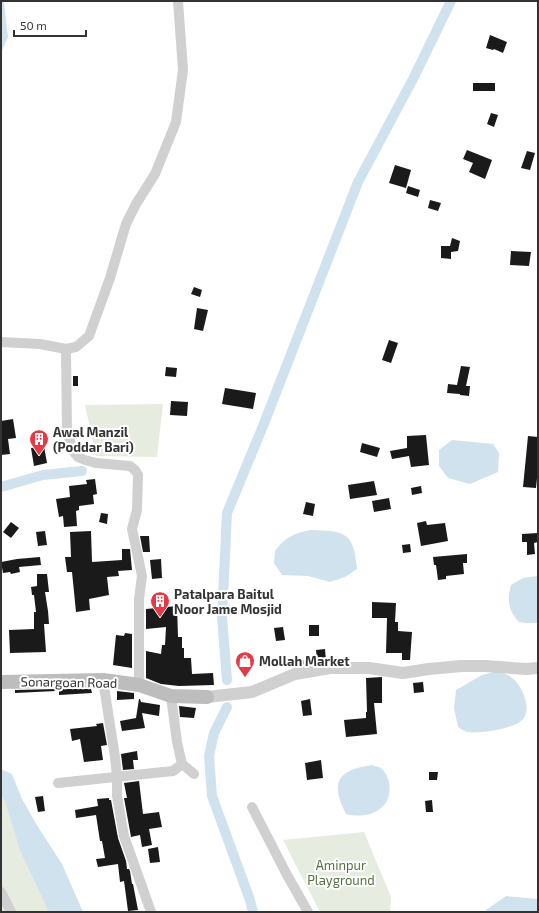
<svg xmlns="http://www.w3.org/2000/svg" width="539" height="913" viewBox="0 0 539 913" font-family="'Exo 2',sans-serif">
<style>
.green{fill:#e6ecdf}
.water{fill:#cfe2ee}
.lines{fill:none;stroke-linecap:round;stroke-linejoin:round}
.canal{stroke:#cfe2ee;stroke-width:10}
.building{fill:#1a1a1a}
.minor{stroke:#d0d0d0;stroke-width:10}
.tertiary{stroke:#d0d0d0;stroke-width:12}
.secondary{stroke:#bdbdbd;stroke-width:14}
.labels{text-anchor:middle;stroke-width:4;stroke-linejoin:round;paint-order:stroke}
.poi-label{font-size:13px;font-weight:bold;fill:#333;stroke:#fff;text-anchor:start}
.street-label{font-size:13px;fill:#333;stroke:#fff}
.park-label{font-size:13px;fill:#56703f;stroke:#fff}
</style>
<rect width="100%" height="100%" fill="#fff"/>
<g class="green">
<polygon points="163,404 157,457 96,456 85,405"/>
<polygon points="1,778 56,912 1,912"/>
<polygon points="364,832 391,897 390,912 320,912 283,840"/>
</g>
<g class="water">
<polygon points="1,1 4,2 8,37 1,53"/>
<polygon points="452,440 493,444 499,453 498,472 470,484 448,478 439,466 439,450"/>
<path d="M311 530C345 531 354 532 357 569L345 577 330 582 308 576 282 575 274 563 275 551C286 537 294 533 311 530Z"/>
<path d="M538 576V623H527L519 622C508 610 507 600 511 585L523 578Z"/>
<path d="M498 671C503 673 509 675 512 678 522 685 532 709 523 719 515 729 479 734 467 732 464 731 461 729 458 727L454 708 456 690 482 675Z"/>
<path d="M372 765C375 766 379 767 381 768 385 771 388 778 389 782 394 809 369 820 346 814 330 782 337 770 372 765Z"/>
<polygon points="1,769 12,774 22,799 38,827 62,864 83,912 49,912 20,850 5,801 1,796"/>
<polygon points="506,896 538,899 538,912 486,912 486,910"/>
</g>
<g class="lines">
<g class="canal">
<polyline points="1,487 43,475 82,471"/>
<polyline points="227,680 222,617 227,513 263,426 358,182 413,79 451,1"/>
<polyline points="227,707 214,733 209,756 212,796 250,900 253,912"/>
</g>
</g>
<g class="building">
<polygon points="490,35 507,42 503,53 494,49 493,50 486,48"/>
<rect x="473" y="83" width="22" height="8"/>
<polygon points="491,113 498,115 494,127 487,124"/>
<polygon points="467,150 492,160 485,179 469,172 473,163 463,159"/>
<polygon points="527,151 535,153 530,170 521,168"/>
<polygon points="395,165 411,170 406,188 389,183"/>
<polygon points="408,186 420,190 418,197 406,193"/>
<polygon points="430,200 441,203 438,211 428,208"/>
<polygon points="452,238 460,241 458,251 451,252 451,259 441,258 441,246 450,246"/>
<polygon points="511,251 531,252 529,266 510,265"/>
<polygon points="194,287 202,290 200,297 191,294"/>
<polygon points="197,308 208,310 203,331 194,329"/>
<polygon points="389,340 398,343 391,363 382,360"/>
<polygon points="461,366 470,367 466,386 470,386 469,396 460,395 460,394 447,393 448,384 457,385"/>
<polygon points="166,367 177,368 176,377 165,376"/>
<rect x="73" y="376" width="5" height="10"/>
<polygon points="225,388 256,393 253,409 222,404"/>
<polygon points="171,401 188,402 187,416 170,415"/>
<polygon points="13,419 16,438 8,439 10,454 1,455 1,421"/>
<polygon points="426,435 429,465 411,467 409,456 392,459 390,451 407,448 407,436"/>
<polygon points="528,436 538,437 538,469 536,488 523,487"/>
<polygon points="362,443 380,448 377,457 360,452"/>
<polygon points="44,446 47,463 34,466 31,448"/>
<polygon points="95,479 97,494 93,495 94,504 79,506 79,510 76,511 77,526 64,527 63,516 59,517 56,499 70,497 69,486 87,484 86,480"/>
<polygon points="374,481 377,495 350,499 348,485"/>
<polygon points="421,486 422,493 412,495 411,488"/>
<polygon points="389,498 391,509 374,512 372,501"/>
<polygon points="306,502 315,504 313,516 303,514"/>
<polygon points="101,513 108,514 107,524 99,522"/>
<polygon points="426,521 427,525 445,523 448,541 421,546 417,523"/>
<polygon points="11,522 19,528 11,538 3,532"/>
<polygon points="45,531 47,545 38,546 36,532"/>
<polygon points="91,531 92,562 122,560 122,549 130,549 132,570 118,571 119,576 107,577 109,595 89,599 90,610 76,612 72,572 67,572 65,557 71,557 70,532"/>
<polygon points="538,533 538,542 534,543 535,554 527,555 527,542 522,542 522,534"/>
<polygon points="140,536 149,536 150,552 143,552"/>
<polygon points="410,544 411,552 403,553 402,545"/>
<polygon points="467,554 467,563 463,563 464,574 446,576 446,579 438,580 436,565 434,565 433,557"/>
<polygon points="40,557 41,565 19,567 20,572 11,574 10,572 3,573 1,562 17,559"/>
<polygon points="161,559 162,578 152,579 150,560"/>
<polygon points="37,574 47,574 49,592 45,592 48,611 49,624 44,624 46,652 10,653 9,630 34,629 34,612 36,612 34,595 32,595 31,587 37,586"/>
<polygon points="372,602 396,603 395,622 398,622 398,631 412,632 410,660 402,660 402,653 386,653 387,618 372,618"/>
<polygon points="177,606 178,637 182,637 182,648 184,648 184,658 191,658 192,674 213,673 214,685 179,686 161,684 146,678 146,651 161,654 162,645 165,645 166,627 146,629 146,609"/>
<rect x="309" y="625" width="10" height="11"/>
<polygon points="283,627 285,640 276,641 274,628"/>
<polygon points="125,633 132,634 132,668 113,665 116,635 124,636"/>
<polygon points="325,649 326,661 317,662 316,650"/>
<polygon points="314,659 314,663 300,665 300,661"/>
<polygon points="382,677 382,703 374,703 377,734 346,737 344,720 366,718 366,712 367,712 366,678"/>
<polygon points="423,682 424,692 414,693 413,683"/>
<polygon points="56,689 56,691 15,693 15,690"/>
<polygon points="59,689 91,689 92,693 59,695"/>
<polygon points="117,691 134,693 134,699 117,700"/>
<polygon points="139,699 140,699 141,702 160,705 159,716 142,713 145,728 122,731 120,721 136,718"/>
<polygon points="310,699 312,715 303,716 301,701"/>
<polygon points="179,706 196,708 194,718 180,717"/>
<polygon points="103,723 107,745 101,746 103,760 84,762 80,739 72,741 70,729 97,726 96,724"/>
<polygon points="137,751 138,760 133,760 134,769 123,770 121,754"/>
<polygon points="321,760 323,778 307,780 305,763"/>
<polygon points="429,772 438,772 437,780 429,780"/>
<polygon points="139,781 143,814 159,812 162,827 149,829 152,845 142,847 140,835 131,837 124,798 127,798 124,783"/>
<polygon points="43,796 45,811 38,812 35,797"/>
<polygon points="109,798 109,800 111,800 118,838 126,861 127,869 129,869 130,871 132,884 133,884 138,910 128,911 124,881 120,882 118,864 98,867 96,859 105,858 102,841 100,841 96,815 76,818 75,810 98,806 97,799"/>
<polygon points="432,800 433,812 426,812 425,801"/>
<polygon points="158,847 160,862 150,863 148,849"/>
</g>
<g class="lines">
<g class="minor">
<polyline points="1,342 40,344 66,349 76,347 89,336 110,278 126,224 136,204 155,174 176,122 183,70 178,1"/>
<polyline points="66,349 67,431 73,451 78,457 85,460 96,463 130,466 135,470 138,475 137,510 132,529 142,576 139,599 139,685"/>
<polyline points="103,680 115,757 117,776 117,796 124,836 151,912"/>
<polyline points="171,696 177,742 182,764 194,774"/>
<polyline points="58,783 173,771 182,764"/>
<polyline points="252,807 287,875 308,912"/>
<polyline points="1,892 11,912"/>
</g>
<polyline class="tertiary" points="207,697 252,692 295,674 330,668 369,668 403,673 429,669 461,666 485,666 526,669 538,668"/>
<polyline class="secondary" points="1,682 103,680 139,685 171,696 207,697"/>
</g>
<defs>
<g id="building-pin" transform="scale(1)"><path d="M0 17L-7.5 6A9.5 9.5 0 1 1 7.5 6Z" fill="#e63946" stroke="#fff"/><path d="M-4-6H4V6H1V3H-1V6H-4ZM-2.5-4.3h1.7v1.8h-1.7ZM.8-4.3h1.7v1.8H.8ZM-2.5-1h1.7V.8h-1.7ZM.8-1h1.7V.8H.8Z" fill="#fff"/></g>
<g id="shop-pin" transform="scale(1)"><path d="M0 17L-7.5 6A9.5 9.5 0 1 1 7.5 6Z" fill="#e63946" stroke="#fff"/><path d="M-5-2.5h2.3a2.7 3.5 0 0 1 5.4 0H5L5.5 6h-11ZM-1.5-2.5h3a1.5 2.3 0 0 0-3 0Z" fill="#fff"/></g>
</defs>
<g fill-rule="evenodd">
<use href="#building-pin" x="39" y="439"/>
<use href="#building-pin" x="160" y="601"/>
<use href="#shop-pin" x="245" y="661"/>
</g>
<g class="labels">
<g class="poi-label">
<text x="53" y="437">Awal Manzil<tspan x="53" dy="15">(Poddar Bari)</tspan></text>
<text x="174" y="599">Patalpara Baitul<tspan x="174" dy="15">Noor Jame Mosjid</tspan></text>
<text x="259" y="666">Mollah Market</text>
</g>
<g class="street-label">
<text transform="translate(69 682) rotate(1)" y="5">Sonargoan Road</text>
</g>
<g class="park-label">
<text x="341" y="870">Aminpur<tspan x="341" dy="15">Playground</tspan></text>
</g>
</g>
<rect width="539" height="913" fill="none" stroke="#333333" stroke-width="4"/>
<path d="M14 30v6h72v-6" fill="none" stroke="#333333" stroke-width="2"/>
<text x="20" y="30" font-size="12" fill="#333333" stroke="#ffffff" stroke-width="3" paint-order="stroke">50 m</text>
</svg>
